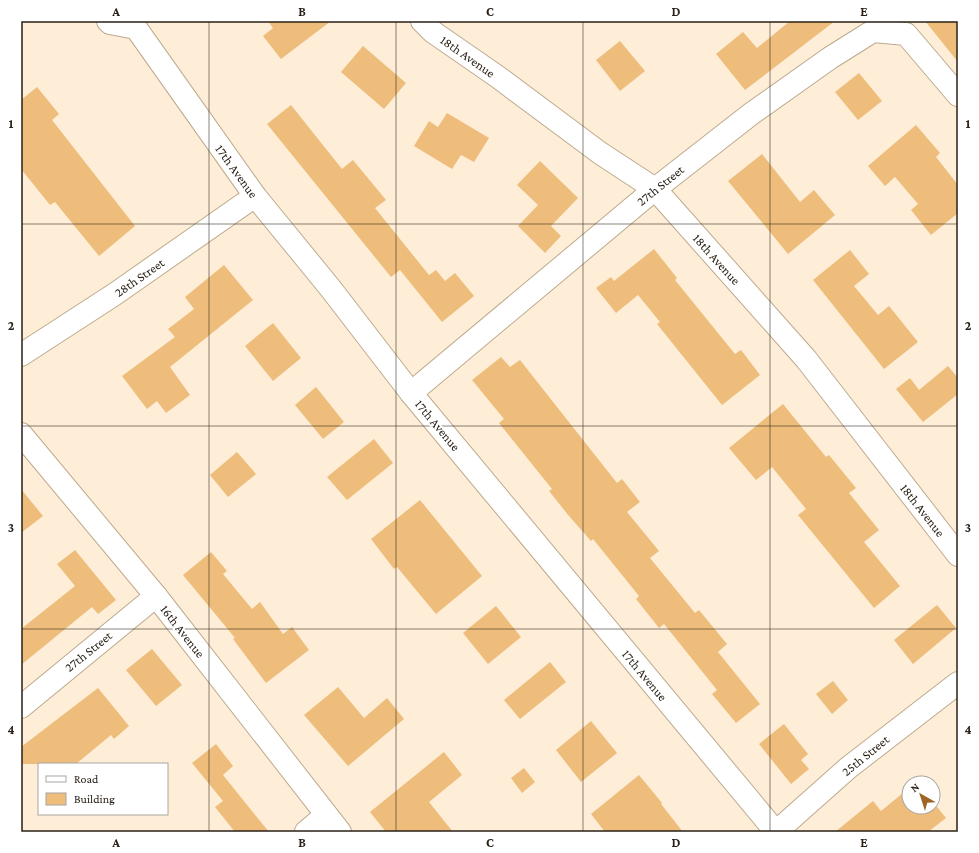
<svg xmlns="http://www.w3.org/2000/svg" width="979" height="853" viewBox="0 0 979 853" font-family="'Crimson Pro',serif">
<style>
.building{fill:#eebd7b}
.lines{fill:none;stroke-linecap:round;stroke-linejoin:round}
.minor-casing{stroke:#bdaa8f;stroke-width:24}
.minor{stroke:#fff;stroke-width:22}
.grid{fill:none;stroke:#292117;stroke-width:1;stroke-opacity:0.55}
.labels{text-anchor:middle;stroke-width:4;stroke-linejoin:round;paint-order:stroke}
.street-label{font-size:13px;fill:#292117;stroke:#fff}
.neatline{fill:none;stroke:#292117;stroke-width:1.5}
.grid-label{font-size:13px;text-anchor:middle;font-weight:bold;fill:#292117}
</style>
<rect width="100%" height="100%" fill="#feeed7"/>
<g class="building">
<polygon points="268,21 331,21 281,59 263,36 273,28"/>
<polygon points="790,21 835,21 745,90 716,54 743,32 757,48"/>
<polygon points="925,21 958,21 958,62"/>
<polygon points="620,41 645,71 620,91 596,60"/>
<polygon points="363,46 406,83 384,109 341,72"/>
<polygon points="859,73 882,101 858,120 835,92"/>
<polygon points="37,87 59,114 52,120 135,226 99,256 55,202 50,205 21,169 21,100"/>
<polygon points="291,105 342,169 353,160 386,200 375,208 429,275 436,270 445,281 455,273 474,296 442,322 400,270 391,277 267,124"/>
<polygon points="447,113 489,138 474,162 461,155 452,169 414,146 429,121 438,127"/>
<polygon points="916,125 940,153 936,157 958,185 958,213 931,235 911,210 918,204 895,177 885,186 868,166"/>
<polygon points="762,154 800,202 814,190 835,215 788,254 728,181"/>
<polygon points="540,161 578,198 551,226 561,236 545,253 518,226 538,205 517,185"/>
<polygon points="654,249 677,278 675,280 735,354 741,350 760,375 722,405 657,324 660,322 638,295 616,313 596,288 611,277 614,281"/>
<polygon points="850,250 869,274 854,286 878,315 889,306 918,342 884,369 813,280"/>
<polygon points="224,265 253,300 170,367 190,395 166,413 157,401 147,409 122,376 175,337 168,329 194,309 185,297"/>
<polygon points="273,323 301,358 273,381 245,346"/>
<polygon points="501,357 510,367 520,360 617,483 622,479 640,502 627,512 659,551 650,558 695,613 699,610 727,644 718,652 760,704 736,723 712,694 717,690 664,624 659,628 636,599 639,596 593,539 591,541 569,516 549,491 552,489 499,423 504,419 472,380"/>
<polygon points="948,366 958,378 958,394 923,422 896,389 910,378 919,390"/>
<polygon points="316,387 344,422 323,439 295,405"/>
<polygon points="783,404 826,457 829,455 856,488 849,493 879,530 864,542 900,586 874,608 798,515 806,509 772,467 756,480 729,448"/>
<polygon points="374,439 393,463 347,500 327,477"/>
<polygon points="237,452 256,474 228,497 210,475"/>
<polygon points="21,489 43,516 21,533"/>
<polygon points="420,500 482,576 436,614 397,567 394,569 371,539"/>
<polygon points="75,550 116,600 98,614 92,607 21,665 21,629 75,586 57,564"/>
<polygon points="211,552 227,571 223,574 252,609 260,602 283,634 292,627 309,650 266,683 233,639 235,638 183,575"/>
<polygon points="937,605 956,628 913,664 894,640"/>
<polygon points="496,606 521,637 488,664 463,633"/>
<polygon points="152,649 182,685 156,706 126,670"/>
<polygon points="550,662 566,682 520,719 504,700"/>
<polygon points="833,681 848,700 832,714 816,694"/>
<polygon points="338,687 364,718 387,698 404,719 348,766 304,715"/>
<polygon points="98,688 129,726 114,739 111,735 76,764 21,764 21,747"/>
<polygon points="591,721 617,753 581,782 556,750"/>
<polygon points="784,724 808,754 801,760 809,769 791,784 759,744"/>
<polygon points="216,744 233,766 223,775 269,832 235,832 215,807 223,801 192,763"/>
<polygon points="444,752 462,775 429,802 453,832 386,832 370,812"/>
<polygon points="524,768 535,782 522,793 511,778"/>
<polygon points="639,775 662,803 661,804 683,832 605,832 591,814"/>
<polygon points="909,788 909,807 933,807 933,802 946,818 928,832 835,832 873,801 881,811"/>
</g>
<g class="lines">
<g class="minor-casing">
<g id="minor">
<polyline points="108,21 110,23 136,28 255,196 331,289 411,393 776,832"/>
<polyline points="422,21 433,32 498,77 600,153 655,189 806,359 958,555"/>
<polyline points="21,355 115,294 255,196"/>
<polyline points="411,393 655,189 751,114 830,58 873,31 906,34 958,95"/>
<polyline points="21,434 156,596 340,832"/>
<polyline points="21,707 156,596"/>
<polyline points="306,832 326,815"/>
<polyline points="776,832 848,768 958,683"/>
</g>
</g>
<use href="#minor" class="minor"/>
</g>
<path class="grid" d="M209 21V832M396 21V832M583 21V832M770 21V832M21 224H958M21 426H958M21 629H958"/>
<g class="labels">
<g class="street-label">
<text transform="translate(468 56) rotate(35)" y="5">18th Avenue</text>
<text transform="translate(237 171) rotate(54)" y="5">17th Avenue</text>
<text transform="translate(660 185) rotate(-39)" y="5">27th Street</text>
<text transform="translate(717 259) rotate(48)" y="5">18th Avenue</text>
<text transform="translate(139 277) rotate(-35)" y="5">28th Street</text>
<text transform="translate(438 425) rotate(50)" y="5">17th Avenue</text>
<text transform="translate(923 510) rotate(52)" y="5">18th Avenue</text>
<text transform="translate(183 631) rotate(52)" y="5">16th Avenue</text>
<text transform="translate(88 651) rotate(-39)" y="5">27th Street</text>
<text transform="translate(645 675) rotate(50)" y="5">17th Avenue</text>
<text transform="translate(865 755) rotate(-39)" y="5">25th Street</text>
</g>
</g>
<rect width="979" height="853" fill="none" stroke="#ffffff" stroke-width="44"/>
<rect x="38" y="763" width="130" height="52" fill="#ffffff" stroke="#a9a6a2"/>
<rect x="46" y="776" width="20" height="6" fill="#ffffff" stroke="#a9a6a2"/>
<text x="74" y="783" font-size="12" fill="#292117">Road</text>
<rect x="46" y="793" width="20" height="12" fill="#eebd7b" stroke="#a9a6a2"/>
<text x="74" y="803" font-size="12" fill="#292117">Building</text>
<g transform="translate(921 795) rotate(321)"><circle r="19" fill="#ffffff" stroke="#a9a6a2"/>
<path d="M0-3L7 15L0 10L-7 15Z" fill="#a06427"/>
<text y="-6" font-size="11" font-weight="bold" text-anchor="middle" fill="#292117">N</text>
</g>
<rect x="22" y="22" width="935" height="809" class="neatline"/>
<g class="grid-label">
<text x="116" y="16">A</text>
<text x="302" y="16">B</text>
<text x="490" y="16">C</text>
<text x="676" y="16">D</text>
<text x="864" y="16">E</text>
<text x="11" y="128">1</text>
<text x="968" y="128">1</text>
<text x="11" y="330">2</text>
<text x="968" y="330">2</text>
<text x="11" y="532">3</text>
<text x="968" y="532">3</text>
<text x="11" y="734">4</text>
<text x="968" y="734">4</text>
<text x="116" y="847">A</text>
<text x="302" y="847">B</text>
<text x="490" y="847">C</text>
<text x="676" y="847">D</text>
<text x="864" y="847">E</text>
</g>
</svg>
